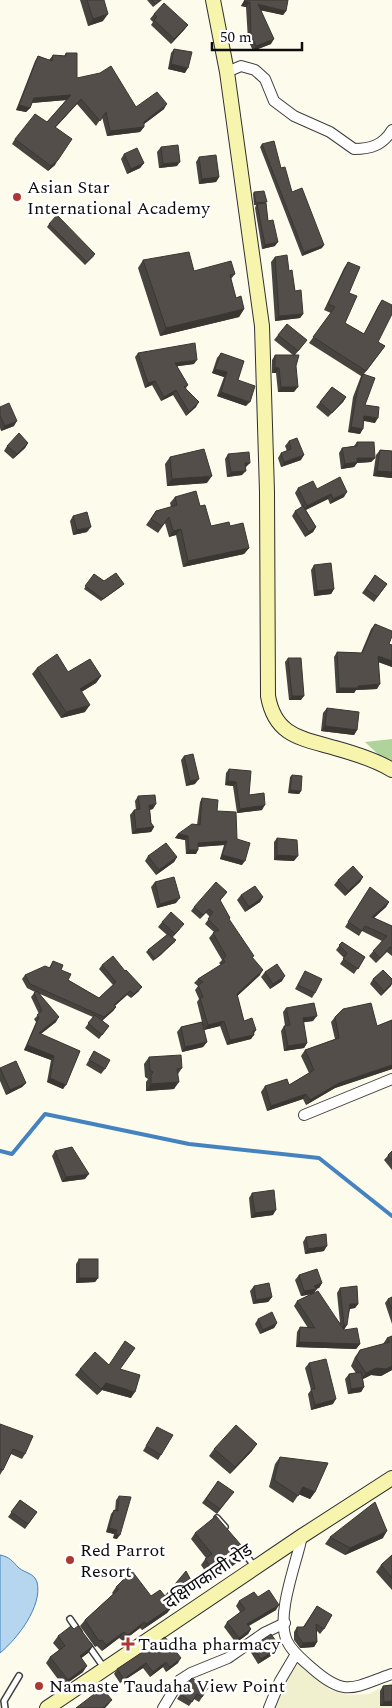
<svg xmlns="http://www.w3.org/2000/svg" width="392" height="1708" viewBox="0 0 392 1708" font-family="Spectral,'Noto Sans Devanagari',serif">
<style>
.farmland{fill:#f0f0cf}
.forest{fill:#afd39a}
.water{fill:#b6d5ef;stroke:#4483bf}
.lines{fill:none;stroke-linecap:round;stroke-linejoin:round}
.stream{stroke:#4483bf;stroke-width:4}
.lane-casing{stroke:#3f3f3f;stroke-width:8}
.street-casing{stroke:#3f3f3f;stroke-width:12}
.secondary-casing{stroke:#2e2e2e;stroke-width:16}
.lane{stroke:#fff;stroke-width:5}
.street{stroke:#fff;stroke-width:10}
.secondary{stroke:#f7f5ad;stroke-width:14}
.wall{fill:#47433f}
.shaded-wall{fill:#3a3733}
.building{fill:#534e49;stroke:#3a3733}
.poi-dot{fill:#ad3732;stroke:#fff;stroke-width:2}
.labels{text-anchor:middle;stroke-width:5;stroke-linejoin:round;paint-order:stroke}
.poi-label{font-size:18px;fill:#0c0c0c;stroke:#fff;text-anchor:start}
.street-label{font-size:18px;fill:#0c0c0c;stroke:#fff}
</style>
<rect width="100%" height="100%" fill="#fdfbec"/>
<polygon class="farmland" points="300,1662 330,1690 348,1695 369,1694 392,1682 392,1708 274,1708 286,1677"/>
<polygon class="forest" points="392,739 392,762 381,757 365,742"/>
<path class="water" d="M0 1555C10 1557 12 1561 19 1568 25 1573 34 1573 37 1582 43 1606 17 1639 0 1653Z"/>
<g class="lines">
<polyline class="stream" points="0,1151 12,1154 45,1114 189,1144 319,1158 392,1216"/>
<g class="lane-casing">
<g id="lane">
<polyline points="217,1518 225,1527"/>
<polyline points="242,1550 255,1567"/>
<polyline points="70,1619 79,1632"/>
<polyline points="88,1645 105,1669"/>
<polyline points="5,1708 4,1701 19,1676"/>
</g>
</g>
<g class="street-casing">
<g id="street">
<path d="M227 72 241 66 255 70 265 79 274 101 294 116 330 132 354 149C371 149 383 145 392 130"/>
<polyline points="304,1115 392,1079"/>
<path d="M302 1536C297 1562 275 1616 287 1641 292 1652 304 1661 313 1669 346 1698 354 1687 392 1674"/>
<polyline points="163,1708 180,1680 191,1673 228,1658 264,1633 285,1623"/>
<polyline points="269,1708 280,1681 296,1654"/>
</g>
</g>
<g class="secondary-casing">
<g id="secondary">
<path d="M213 0 227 72 262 326 267 492 268 696C275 736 301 738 335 748 353 753 376 760 392 770"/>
<polyline points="47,1708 302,1536 392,1478"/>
</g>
</g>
<use href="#lane" class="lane"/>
<use href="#street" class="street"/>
<use href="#secondary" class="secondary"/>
</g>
<g class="wall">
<polygon points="80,0 104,0 103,21 88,26"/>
<polygon points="147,0 162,0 153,7"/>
<polygon points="244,1 286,11 283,15 261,10 271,44 253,51 248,40 246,7 241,6"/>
<polygon points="154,14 188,25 184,30 171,44 151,25 153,22 150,19"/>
<polygon points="174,49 185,73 168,69 171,53"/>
<polygon points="66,53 77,78 136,107 164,109 144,124 144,127 140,132 107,136 102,117 96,126 77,104 55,128 55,165 48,171 12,144 15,139 47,122 66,100 32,103 30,108 26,112 16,110 35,61 38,56 49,60 53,55 64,56"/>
<polygon points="262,144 281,168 292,192 322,248 302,256 260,147"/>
<polygon points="161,147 177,166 159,168 157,152"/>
<polygon points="124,154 144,163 140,168 127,174 121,159"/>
<polygon points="199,157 219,177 216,182 199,184 196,162"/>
<polygon points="254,192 266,203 268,221 275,246 262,249 255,208 256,205 254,205 253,194"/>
<polygon points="49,224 94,256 85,265 47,227"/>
<polygon points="275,257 289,271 295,291 303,314 300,318 275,321 271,262"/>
<polygon points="143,260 194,271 235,274 231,279 236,298 244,309 239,317 160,336 138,268"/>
<polygon points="348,262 349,293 345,323 364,334 378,306 382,300 378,342 385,346 364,374 365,405 375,423 364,421 360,434 348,432 353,397 361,376 309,343 331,313 324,310 344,268"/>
<polygon points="278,335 307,340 295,355 296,366 294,392 278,392 276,373 272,373 272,360 275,355 293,355 274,340"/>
<polygon points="138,353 194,364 177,366 188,385 186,388 196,407 186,416 173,395 161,401 152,385 145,388 135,357"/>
<polygon points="221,353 246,406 217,396 224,377 212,373 217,358"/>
<polygon points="332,387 346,397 343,402 328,417 316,407"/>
<polygon points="0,407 14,426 1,431 0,428"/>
<polygon points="289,441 301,460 281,467 278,458 281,453 287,451 285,446"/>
<polygon points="357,442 375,458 371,462 357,463 354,467 341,469 339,453 342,448 354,446"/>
<polygon points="28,443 25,448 13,459 4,451 7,446"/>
<polygon points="380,450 392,451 392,478 373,476 376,455"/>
<polygon points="228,454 246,467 245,468 242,475 227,477 225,459"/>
<polygon points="170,457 207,483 167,486 165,464"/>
<polygon points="298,488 317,489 344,497 330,504 328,499 306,510 316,527 313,532 305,537 292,516 295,511 302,507 295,493"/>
<polygon points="175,497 200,506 211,526 230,526 249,548 244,554 183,567 176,535 169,537 165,523 158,533 146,525 156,511 171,507 170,503"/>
<polygon points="73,516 87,532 73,535 70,521"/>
<polygon points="314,565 334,589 331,594 314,596 311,570"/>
<polygon points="94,574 104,581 122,586 101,601 84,589"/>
<polygon points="375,575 387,584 374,602 362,593"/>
<polygon points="375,624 389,644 392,645 392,667 379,662 377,689 356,690 354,693 336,693 334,657 337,652 361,653 371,629"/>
<polygon points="288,658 301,700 289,700 285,662"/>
<polygon points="37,668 101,676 96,683 81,692 85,712 61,718 32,674"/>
<polygon points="327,708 357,730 354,735 321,731 323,713"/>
<polygon points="184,756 195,784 186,786 181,760"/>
<polygon points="229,769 249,795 262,810 237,813 233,786 225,785 226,773"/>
<polygon points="292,775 301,791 299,794 288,793 290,777"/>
<polygon points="138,796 153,809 150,810 151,823 154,827 151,832 132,834 130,815 134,810 136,810 135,801"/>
<polygon points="202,798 217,811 237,839 242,865 220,859 224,845 198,847 196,854 186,854 185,840 175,838 178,834 197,825 200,802"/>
<polygon points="277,838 294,861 274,860 274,842"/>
<polygon points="148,856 177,857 174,862 156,875 145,861"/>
<polygon points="363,877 360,882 345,896 334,885 338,880"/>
<polygon points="155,882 176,903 157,908 151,887"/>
<polygon points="227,892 220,901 230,918 229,920 252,958 260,975 237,996 244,1021 256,1030 251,1039 227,1045 220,1026 204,1030 207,1042 203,1047 182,1052 177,1032 181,1027 202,1022 197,1002 199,999 195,990 198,986 194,983 198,979 221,965 219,963 222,960 209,938 214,932 205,924 210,917 206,913 200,919 191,911 194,907"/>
<polygon points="367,892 389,902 386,907 374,918 392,926 392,956 387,952 376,963 369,956 382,941 362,931 359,936 345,927"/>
<polygon points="241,895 263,897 260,902 245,912 237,900"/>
<polygon points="162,922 180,929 173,937 175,942 153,961 146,952 148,950 167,935 158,927"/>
<polygon points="342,942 365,957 354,974 340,964 344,958 336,950"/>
<polygon points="53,961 68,980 99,998 113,985 99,969 102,965 139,991 131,998 127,995 115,1006 116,1007 113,1011 102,1021 109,1026 99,1039 85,1028 93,1017 40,994 56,1022 40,1034 80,1051 63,1089 47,1082 51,1060 24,1050 36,1022 34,1019 39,1014 31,997 35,992 27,988 22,979 25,975 49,968"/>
<polygon points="305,971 315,993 312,998 295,989"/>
<polygon points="265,972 282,981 270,989 261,977"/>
<polygon points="373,979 392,979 392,984 381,996 370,984"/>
<polygon points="286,1008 313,1021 303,1022 307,1043 304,1048 284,1051 281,1031 284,1026 285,1026 283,1012"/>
<polygon points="335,1017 377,1026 392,1020 392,1069 335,1088 306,1105 303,1099 267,1111 261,1092 265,1086 289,1085 309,1073 301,1056 305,1050 335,1039 331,1022"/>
<polygon points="94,1051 105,1069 101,1074 86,1065"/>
<polygon points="149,1057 182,1068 178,1074 174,1089 146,1091 146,1082 148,1079 145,1077 144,1064"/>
<polygon points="0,1068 26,1083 22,1087 6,1095 0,1081"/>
<polygon points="55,1151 85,1179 62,1182 52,1156"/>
<polygon points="392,1151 392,1170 384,1160"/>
<polygon points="252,1193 273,1215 251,1218 249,1198"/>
<polygon points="306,1237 324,1251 305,1254 303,1242"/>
<polygon points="79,1259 98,1278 95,1282 76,1283 76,1264"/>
<polygon points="299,1275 322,1283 319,1288 316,1289 314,1293 340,1323 337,1293 340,1288 358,1304 355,1308 350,1309 344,1330 360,1344 356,1349 296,1347 297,1332 300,1327 308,1328 294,1306 297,1301 311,1294 301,1296 295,1280"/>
<polygon points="254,1286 272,1297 268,1302 253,1304 250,1291"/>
<polygon points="392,1297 392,1324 385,1303 388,1299"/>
<polygon points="258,1319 277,1323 274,1328 260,1334 255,1324"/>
<polygon points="392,1336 392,1370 381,1376 371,1375 363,1379 364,1387 361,1392 348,1394 345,1379 349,1374 356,1373 351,1366 355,1357 360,1350 383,1344 387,1338"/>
<polygon points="309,1363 333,1404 311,1410 308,1394 311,1390 305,1368"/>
<polygon points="109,1365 120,1369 131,1398 102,1390 97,1395 75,1375 80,1369"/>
<polygon points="0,1425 25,1454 22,1459 11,1454 3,1470 0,1475"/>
<polygon points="157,1427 161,1455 158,1460 143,1451"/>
<polygon points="214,1449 252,1451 230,1474 209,1456"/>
<polygon points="280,1457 315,1492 310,1499 299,1494 293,1503 269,1487 275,1464"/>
<polygon points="218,1481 230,1497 217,1514 202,1503"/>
<polygon points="119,1496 117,1539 113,1538 114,1534 106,1532 111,1514 114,1510 115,1511 116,1500"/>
<polygon points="20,1500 37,1512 25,1529 8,1517"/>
<polygon points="195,1533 247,1552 243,1558 212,1581 201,1565 206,1558 191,1539"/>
<polygon points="330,1537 383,1538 345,1555 325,1544"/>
<polygon points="392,1555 392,1590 376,1572 381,1565"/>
<polygon points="116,1587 151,1596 165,1596 188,1588 167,1613 142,1630 140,1628 123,1641 119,1638 102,1651 97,1646 95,1647 80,1626 85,1620 113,1594 112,1593"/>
<polygon points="258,1597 276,1610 249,1626 251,1629 248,1634 236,1643 224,1627 227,1622 240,1612 236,1606 239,1601"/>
<polygon points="317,1606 324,1629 320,1634 317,1631 317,1642 314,1647 300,1648 294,1640 294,1632 297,1627 303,1627"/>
<polygon points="74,1629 93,1646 88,1653 81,1658 83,1672 63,1686 46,1663 50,1657 59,1650 53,1643 58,1636"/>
<polygon points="165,1637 178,1663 166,1672 163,1667 150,1677 143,1668 120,1683 114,1674 117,1669"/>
<polygon points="253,1646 280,1647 277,1652 258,1664 250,1651"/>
<polygon points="192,1678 208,1688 199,1702 194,1699 189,1706 177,1699"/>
<polygon points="392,1685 392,1706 380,1706 380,1691 383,1686"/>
</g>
<g class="shaded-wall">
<polygon points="244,1 250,2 246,7 241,6"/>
<polygon points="258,4 286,11 283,15 254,9"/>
<polygon points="108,14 103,21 88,26 93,19"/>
<polygon points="188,25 184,30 171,44 174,39"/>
<polygon points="274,39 271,44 253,51 256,46"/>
<polygon points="171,64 188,68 185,73 168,69"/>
<polygon points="71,95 67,100 30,103 34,98"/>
<polygon points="81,99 77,104 51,132 55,127"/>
<polygon points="167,104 164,109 140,127 144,122"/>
<polygon points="19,105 30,108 26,112 16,110"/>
<polygon points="144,127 140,132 107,136 110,131"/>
<polygon points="58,160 55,165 48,171 51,166"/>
<polygon points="180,162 177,166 159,168 163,164"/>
<polygon points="144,163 140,168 127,174 131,169"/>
<polygon points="219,177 216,182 199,184 202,179"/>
<polygon points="278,242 275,246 262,249 265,245"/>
<polygon points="324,245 322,248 302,256 304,252"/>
<polygon points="244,309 239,317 160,336 166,328"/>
<polygon points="303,314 300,318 275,321 279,316"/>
<polygon points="197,360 194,364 172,367 175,363"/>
<polygon points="275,368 279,368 276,373 272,373"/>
<polygon points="215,369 227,372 224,377 212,373"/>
<polygon points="155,381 152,385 145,388 148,383"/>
<polygon points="281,387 298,387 294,392 278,392"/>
<polygon points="176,390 173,395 161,401 164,397"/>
<polygon points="221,392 250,402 246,406 217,396"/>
<polygon points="346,397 343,402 328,417 332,413"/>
<polygon points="199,402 196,407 186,416 189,412"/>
<polygon points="364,416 378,418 375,423 361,420"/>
<polygon points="17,421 14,426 1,431 5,426"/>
<polygon points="351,427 363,429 360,434 348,432"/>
<polygon points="28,443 25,448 13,459 17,454"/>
<polygon points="304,455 301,460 281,467 284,462"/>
<polygon points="357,458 375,458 371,462 357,463 354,467 341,469 345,464"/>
<polygon points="245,463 250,463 246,467 241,468"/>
<polygon points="246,471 242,475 227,477 231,472"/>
<polygon points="377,471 392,472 392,478 373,476"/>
<polygon points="212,476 207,483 167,486 172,479"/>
<polygon points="347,492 344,497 330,504 333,499"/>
<polygon points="331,494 328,499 303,511 307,506"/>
<polygon points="91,527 87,532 73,535 77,530"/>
<polygon points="316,527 313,532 305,537 309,532"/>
<polygon points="181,529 176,535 169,537 173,531"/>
<polygon points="249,548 244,554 183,567 188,561"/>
<polygon points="334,589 331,594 314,596 317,591"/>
<polygon points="378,656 392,661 392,667 375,661"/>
<polygon points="101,676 96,683 75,696 80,689"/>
<polygon points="380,684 377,689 356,690 354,693 336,693 339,688 358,686"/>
<polygon points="292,696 304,696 301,700 289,700"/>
<polygon points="90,705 85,712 61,718 66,712"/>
<polygon points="325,726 357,730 354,735 321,731"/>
<polygon points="199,779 195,784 186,786 190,781"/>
<polygon points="228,781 236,782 233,786 225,785"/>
<polygon points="290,790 301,791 299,794 288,793"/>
<polygon points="156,804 153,809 146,810 149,805"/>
<polygon points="265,805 262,810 237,813 240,809"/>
<polygon points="154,827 151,832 132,834 136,829"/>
<polygon points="178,834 188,836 185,840 175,838"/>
<polygon points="227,841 224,845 195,847 198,843"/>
<polygon points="189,850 198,850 196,854 186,854"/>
<polygon points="222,855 245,861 242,865 220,859"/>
<polygon points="277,855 298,856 294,861 274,860"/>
<polygon points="177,857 174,862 156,875 159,870"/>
<polygon points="363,877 360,882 345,896 348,891"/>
<polygon points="263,897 260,902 245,912 249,907"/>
<polygon points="180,898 176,903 157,908 160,904"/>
<polygon points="389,902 386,907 369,922 372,917"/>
<polygon points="176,940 161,955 153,961 155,959"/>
<polygon points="263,970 260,975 234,999 237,994"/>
<polygon points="285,976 282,981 270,989 273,984"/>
<polygon points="392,983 391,986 381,996 384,991"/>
<polygon points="142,987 139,991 131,998 134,994"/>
<polygon points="130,991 127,995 111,1009 114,1005"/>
<polygon points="116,1007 113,1011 101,1021 104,1017"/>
<polygon points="317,1016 313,1021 299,1023 303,1018"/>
<polygon points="59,1017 56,1022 36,1038 39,1033"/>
<polygon points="224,1021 220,1026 204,1030 208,1025"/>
<polygon points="254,1035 251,1039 227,1045 230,1040"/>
<polygon points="207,1042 203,1047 182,1052 185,1047"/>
<polygon points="307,1043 304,1048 284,1051 288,1046"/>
<polygon points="27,1045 54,1056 51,1060 24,1050"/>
<polygon points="392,1065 392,1069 335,1088 306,1105 310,1100 339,1083"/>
<polygon points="50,1078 66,1085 63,1089 47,1082"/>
<polygon points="179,1082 174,1089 146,1091 151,1084"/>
<polygon points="26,1083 22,1087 6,1095 10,1090"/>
<polygon points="306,1094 303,1099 267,1111 271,1106"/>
<polygon points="89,1174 85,1179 62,1182 66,1177"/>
<polygon points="276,1210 273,1215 251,1218 255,1213"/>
<polygon points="327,1246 324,1251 305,1254 308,1249"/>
<polygon points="79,1278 98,1278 95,1282 76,1283"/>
<polygon points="322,1283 319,1288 315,1289 317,1289 313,1294 301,1296 304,1291 314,1286"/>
<polygon points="272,1297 268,1302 253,1304 256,1300"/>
<polygon points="350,1304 358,1304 355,1308 347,1309"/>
<polygon points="277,1323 274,1328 260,1334 263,1330"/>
<polygon points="344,1325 347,1325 344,1330 340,1330"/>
<polygon points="299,1342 360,1344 356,1349 296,1347"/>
<polygon points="392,1366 392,1370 381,1376 371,1375 361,1380 366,1373 376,1368"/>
<polygon points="106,1383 135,1392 131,1398 102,1390 97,1395"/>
<polygon points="364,1387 361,1392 348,1394 351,1389"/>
<polygon points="336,1399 333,1404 311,1410 315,1405"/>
<polygon points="257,1444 252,1451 230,1474 235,1467"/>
<polygon points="303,1487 315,1492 310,1499 298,1494"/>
<polygon points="109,1528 117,1530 114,1534 106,1532"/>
<polygon points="387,1531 383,1538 345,1555 350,1548"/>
<polygon points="116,1534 120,1535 117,1539 113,1538"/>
<polygon points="247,1552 243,1558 212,1581 216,1575"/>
<polygon points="192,1582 167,1613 142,1630 146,1624"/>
<polygon points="279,1605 276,1610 244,1628 247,1624"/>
<polygon points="144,1622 140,1628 123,1641 128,1635"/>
<polygon points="251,1629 248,1634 236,1643 239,1638"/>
<polygon points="124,1632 119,1638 102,1651 106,1645"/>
<polygon points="317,1642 314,1647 300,1648 303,1643"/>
<polygon points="93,1646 88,1653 75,1663 80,1656"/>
<polygon points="280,1647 277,1652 258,1664 261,1659"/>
<polygon points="181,1658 178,1663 166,1672 170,1667"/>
<polygon points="166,1662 163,1667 150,1677 153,1672"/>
<polygon points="146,1663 143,1668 120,1683 124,1679"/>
<polygon points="87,1666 83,1672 63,1686 68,1680"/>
<polygon points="112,1700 108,1705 105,1708 102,1708"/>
<polygon points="392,1701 392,1706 380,1706 384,1702"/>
</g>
<g class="building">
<polygon points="87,0 104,0 108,14 93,19"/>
<polygon points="152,0 160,0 155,4"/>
<polygon points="245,0 288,0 286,11 258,4 274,39 256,46 251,35 250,2 244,1"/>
<polygon points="164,3 188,25 174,39 154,20 157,17 154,14"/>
<polygon points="174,49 192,52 188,68 171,64"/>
<polygon points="66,53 77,53 77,78 100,73 111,66 136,107 157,92 167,104 144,122 144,127 110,131 106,112 100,121 81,99 55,127 72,139 58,160 51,166 15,139 35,114 47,122 71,95 34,98 30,108 19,105 38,56 52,61 53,55 66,56"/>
<polygon points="274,141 281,168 285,167 292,192 302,188 324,245 304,252 262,144"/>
<polygon points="178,145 180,162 163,164 161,147"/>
<polygon points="137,148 144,163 131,169 124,154"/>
<polygon points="216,155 219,177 202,179 199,157"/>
<polygon points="264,191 267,202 256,203 254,192"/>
<polygon points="266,203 268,221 273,220 278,242 265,245 257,204"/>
<polygon points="57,215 95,254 87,262 49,224"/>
<polygon points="189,252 194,271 231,261 235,274 230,275 236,298 241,296 244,309 166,328 143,260"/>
<polygon points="287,255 289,271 292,270 295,291 301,290 303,314 279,316 275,257"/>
<polygon points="348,262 360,267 349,293 357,296 345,323 364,334 382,300 392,305 392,314 378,342 385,346 366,371 313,337 335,307 328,304"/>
<polygon points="287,324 307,340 298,351 278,335"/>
<polygon points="195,343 197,360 175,363 188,385 184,387 199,402 189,412 176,390 164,397 155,381 148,383 138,353"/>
<polygon points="221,353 244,361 238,380 255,386 250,402 221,392 227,372 215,369"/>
<polygon points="275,355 299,355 296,366 298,387 281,387 279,368 275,368"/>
<polygon points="363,374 375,378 365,405 379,407 378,418 364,416 363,429 351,427 357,392"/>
<polygon points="332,387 346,397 332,413 320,402"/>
<polygon points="9,403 17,421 5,426 0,416 0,407"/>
<polygon points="19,433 28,443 17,454 7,446"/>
<polygon points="297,438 304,455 284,462 281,453 291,449 289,441"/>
<polygon points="357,442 374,442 375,458 357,458 357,462 345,464 342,448 357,446"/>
<polygon points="204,449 212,476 172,479 170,457"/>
<polygon points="380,450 392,451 392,472 377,471"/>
<polygon points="249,452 250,463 245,463 246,471 231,472 228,454"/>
<polygon points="340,477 347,492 333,499 331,494 307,506 298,488 313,481 317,489"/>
<polygon points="196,491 200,506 205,505 211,526 229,522 230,526 243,523 249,548 188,561 181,529 173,531 169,517 162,526 151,519 156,511 177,505 175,497"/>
<polygon points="303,506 316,527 309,532 295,511"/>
<polygon points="87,512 91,527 77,530 73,516"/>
<polygon points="331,563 334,589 317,591 314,565"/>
<polygon points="116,573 124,584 103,599 85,586 94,574 104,581"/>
<polygon points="375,575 387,584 377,597 366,589"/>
<polygon points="375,624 392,631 392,636 389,644 392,645 392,661 378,656 380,684 358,686 358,688 339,688 337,652 362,653"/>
<polygon points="57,654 68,672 90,659 101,676 80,689 90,705 66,712 37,668"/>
<polygon points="288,658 301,658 304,696 292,696"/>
<polygon points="327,708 359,712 357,730 325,726"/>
<polygon points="193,754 199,779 190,781 184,756"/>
<polygon points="229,769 251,771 249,795 264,793 265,805 240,809 236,782 228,781"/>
<polygon points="292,775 302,776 301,791 290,790"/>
<polygon points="155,795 156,804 149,805 151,823 154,827 136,829 134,810 140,809 138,796"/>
<polygon points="202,798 218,800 217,811 236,812 237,839 250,843 245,861 222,855 227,841 198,843 198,850 189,850 188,836 178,834 192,824 200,825"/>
<polygon points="277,838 297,840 298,856 277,855"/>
<polygon points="166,843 177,857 159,870 148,856"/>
<polygon points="353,866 363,877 348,891 338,880"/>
<polygon points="174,877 180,898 160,904 155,882"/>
<polygon points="216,882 227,892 220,900 230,918 229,919 254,956 252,957 263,970 237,994 244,1021 252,1018 256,1030 253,1031 254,1035 230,1040 224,1021 208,1025 200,998 203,997 198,985 203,982 198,979 225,962 223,959 226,956 213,933 219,930 208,919 213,912 209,909 203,915 194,907"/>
<polygon points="255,886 263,897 249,907 241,895"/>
<polygon points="370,887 389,902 372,917 392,926 392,948 390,947 380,958 373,951 387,936 365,926 362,931 348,922"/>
<polygon points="171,912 184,924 175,934 162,922"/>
<polygon points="168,934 176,940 155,959 148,950"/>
<polygon points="342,942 365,957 358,969 343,959 347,953 339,945"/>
<polygon points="113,956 125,971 126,970 142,987 134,994 130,991 114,1005 116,1007 104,1017 30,984 25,975 45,966 50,968 53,961 63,965 61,970 71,974 68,980 99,998 116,982 102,965"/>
<polygon points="277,964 285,976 273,984 265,972"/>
<polygon points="383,970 392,979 392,983 384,991 373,979"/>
<polygon points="305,971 322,979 315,993 298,985"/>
<polygon points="37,991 59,1017 39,1033 80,1051 66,1085 50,1078 54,1056 27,1045 39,1017 37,1015 42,1011 34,993"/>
<polygon points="314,1003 317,1016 303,1018 307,1043 288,1046 284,1026 290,1025 286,1008"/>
<polygon points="371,1003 377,1026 392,1020 392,1065 339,1083 310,1100 306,1094 271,1106 265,1086 287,1079 289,1085 314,1070 305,1050 339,1038 335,1017 343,1009"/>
<polygon points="95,1015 109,1026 102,1035 88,1023"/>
<polygon points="202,1022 207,1042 185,1047 181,1027"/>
<polygon points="94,1051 110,1060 105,1069 89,1060"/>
<polygon points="181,1055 182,1068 177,1069 179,1082 151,1084 151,1075 153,1072 150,1070 149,1057"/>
<polygon points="16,1061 26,1083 10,1090 0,1068"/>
<polygon points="72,1147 89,1174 66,1177 55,1151"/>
<polygon points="392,1151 392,1161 388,1155"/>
<polygon points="274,1190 276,1210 255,1213 252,1193"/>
<polygon points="326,1234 327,1246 308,1249 306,1237"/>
<rect x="79" y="1259" width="19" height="19"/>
<polygon points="317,1269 322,1283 314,1286 317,1289 304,1291 299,1275"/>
<polygon points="269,1283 272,1297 256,1300 254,1286"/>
<polygon points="357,1286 358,1304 350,1304 347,1325 344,1325 340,1288"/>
<polygon points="318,1291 344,1330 357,1328 360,1344 299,1342 300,1327 315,1328 297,1301"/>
<polygon points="392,1297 392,1310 388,1299"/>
<polygon points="272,1312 277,1323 263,1330 258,1319"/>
<polygon points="392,1336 392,1366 386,1369 376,1368 366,1373 356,1358 360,1350 390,1342 387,1338"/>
<polygon points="125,1341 135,1348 120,1369 140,1375 135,1392 106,1383 101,1389 80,1369 95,1352 109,1365"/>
<polygon points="326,1359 336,1399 315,1405 311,1389 315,1389 309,1363"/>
<polygon points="361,1372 364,1387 351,1389 349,1374"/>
<polygon points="0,1424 33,1436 25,1454 13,1449 3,1470 0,1469"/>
<polygon points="236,1425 257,1444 235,1467 214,1449"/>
<polygon points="157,1427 173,1435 161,1455 146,1446"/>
<polygon points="280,1457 328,1463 315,1492 303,1487 298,1496 274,1480"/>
<polygon points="218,1481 234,1492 220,1509 206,1499"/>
<polygon points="119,1496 131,1497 120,1535 116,1534 117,1530 109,1528 114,1510 118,1511"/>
<polygon points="20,1500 37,1512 28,1524 11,1512"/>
<polygon points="375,1502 387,1531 350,1548 330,1537"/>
<polygon points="216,1516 247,1552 216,1575 205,1559 212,1554 195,1533"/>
<polygon points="392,1555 392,1578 381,1565"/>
<polygon points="132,1571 151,1596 160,1590 165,1596 186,1571 192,1582 171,1607 146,1624 144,1622 128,1635 124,1632 106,1645 102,1640 99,1641 85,1620 119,1589 116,1587"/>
<polygon points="269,1590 279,1605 247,1624 251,1629 239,1638 227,1622 245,1609 239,1601 254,1592 258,1597"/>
<polygon points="317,1606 332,1615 324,1629 316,1624 317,1642 303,1643 297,1635 297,1627 304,1627"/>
<polygon points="71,1626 74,1629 78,1626 93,1646 80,1656 87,1666 68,1680 50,1657 65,1646 58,1636"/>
<polygon points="271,1634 280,1647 261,1659 253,1646"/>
<polygon points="165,1637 181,1658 170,1667 166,1662 153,1672 146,1663 124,1679 117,1669"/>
<polygon points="192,1678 208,1688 202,1697 197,1694 192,1702 180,1694"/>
<polygon points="392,1685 392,1701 384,1702 383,1686"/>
<polygon points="102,1688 112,1700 102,1708 76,1708"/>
</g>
<g class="poi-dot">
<circle cx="17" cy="197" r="5"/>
<circle cx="70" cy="1560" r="5"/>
<path d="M125.5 1636.5h5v5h5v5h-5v5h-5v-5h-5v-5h5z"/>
<circle cx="39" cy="1686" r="5"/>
</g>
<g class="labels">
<g class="poi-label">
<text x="27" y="193">Asian Star<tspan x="27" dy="21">International Academy</tspan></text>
<text x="80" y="1556">Red Parrot<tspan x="80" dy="21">Resort</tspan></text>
<text x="138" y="1650">Taudha pharmacy</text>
<text x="49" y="1692">Namaste Taudaha View Point</text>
</g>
<g class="street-label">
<text transform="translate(208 1576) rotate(-34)" y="6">दक्षिणकाली रोड</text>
</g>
</g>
<path d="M212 42v8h90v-8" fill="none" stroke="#0c0c0c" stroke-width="2.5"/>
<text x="220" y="42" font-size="15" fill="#0c0c0c" stroke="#ffffff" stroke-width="4" paint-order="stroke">50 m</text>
</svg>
